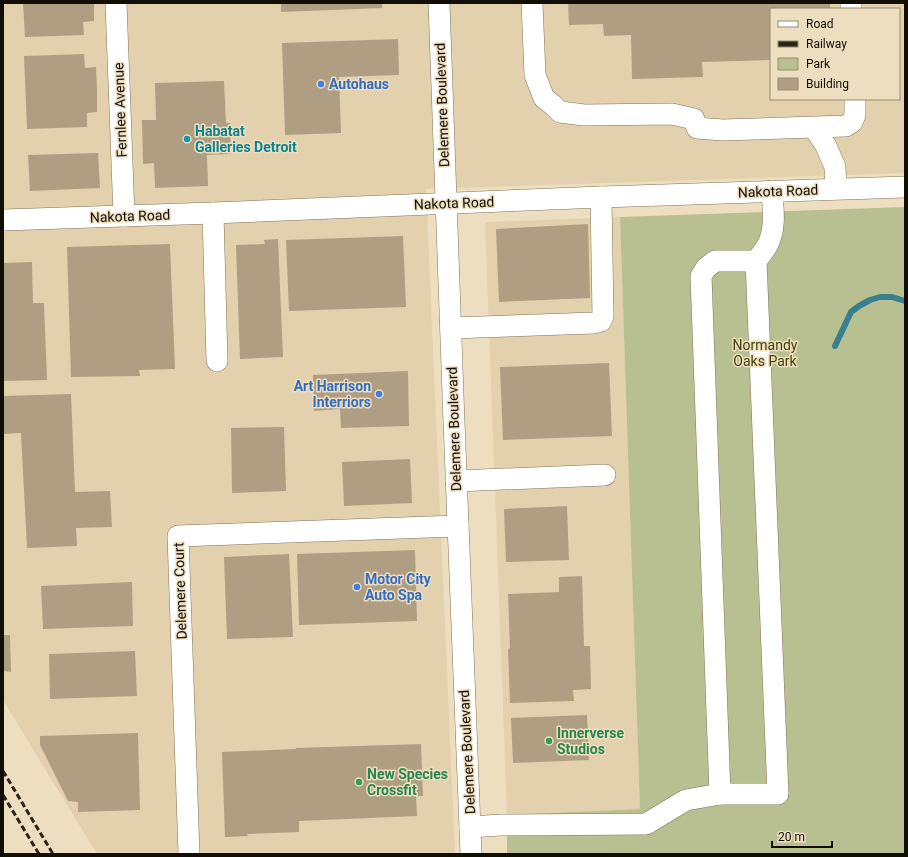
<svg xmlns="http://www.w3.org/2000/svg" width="908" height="857" viewBox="0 0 908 857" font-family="Roboto,sans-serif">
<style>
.built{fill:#e3d1ae;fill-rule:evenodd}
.green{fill:#b8bf90}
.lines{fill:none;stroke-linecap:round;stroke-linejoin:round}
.stream{stroke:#387f90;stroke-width:6}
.building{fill:#b09e83}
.minor-casing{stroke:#827459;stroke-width:22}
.minor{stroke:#fff;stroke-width:21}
.rail{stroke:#2a2418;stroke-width:3;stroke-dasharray:6 3;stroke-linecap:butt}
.shop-dot{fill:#3f7fe0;stroke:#eddec0;stroke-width:1.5}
.culture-dot{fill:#0f9aa8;stroke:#eddec0;stroke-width:1.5}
.leisure-dot{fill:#2e9e5b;stroke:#eddec0;stroke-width:1.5}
.labels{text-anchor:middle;stroke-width:3;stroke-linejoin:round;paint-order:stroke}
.shop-label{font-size:14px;font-weight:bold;fill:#366cbe;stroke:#eddec0;text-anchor:start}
.street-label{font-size:14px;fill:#130e05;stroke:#eddec0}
.culture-label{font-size:14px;font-weight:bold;fill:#0d838f;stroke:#eddec0;text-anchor:start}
.park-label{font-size:14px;fill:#3e4305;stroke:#eddec0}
.leisure-label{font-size:14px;font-weight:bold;fill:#27864d;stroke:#eddec0;text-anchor:start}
</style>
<rect width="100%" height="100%" fill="#eddec0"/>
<g class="built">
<path d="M3 3H905V173L426 189 455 854H97L3 700ZM771 9H899V99H771Z"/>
<polygon points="620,217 640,809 507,815 485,222"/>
</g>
<polygon class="green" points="905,207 905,854 507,854 507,815 640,809 620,217"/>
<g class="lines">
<polyline class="stream" points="835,346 851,312 859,306 870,300 880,297 892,297 905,301"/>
</g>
<g class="building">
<polygon points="23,3 94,3 94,21 83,22 84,35 25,37"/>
<polygon points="281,3 382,3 382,8 281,12"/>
<polygon points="568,3 830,3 830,9 771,9 771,60 702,62 703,77 632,79 631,35 604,36 603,24 569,25"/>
<polygon points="398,39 399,75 339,77 341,133 285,135 282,43"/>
<polygon points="84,54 85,68 96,67 97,90 97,112 87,113 87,127 27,129 24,56"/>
<polygon points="224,81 226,123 230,123 231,154 207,155 208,186 155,188 154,163 143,164 142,120 156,120 155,83"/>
<polygon points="98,153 100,188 30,191 28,155"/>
<polygon points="588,224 590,298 499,302 496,229"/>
<polygon points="403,236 406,307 289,311 286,240"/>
<polygon points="278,239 283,357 240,359 236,245 265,244 264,240"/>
<polygon points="170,244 175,369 139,370 140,376 71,377 67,247"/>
<polygon points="32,262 33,303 44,303 47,380 3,381 3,263"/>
<polygon points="609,363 612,436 503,440 500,367"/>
<polygon points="408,371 409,426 341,428 340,409 314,411 313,375"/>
<polygon points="71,394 75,492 110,491 112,527 76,528 77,546 27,548 21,433 3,434 3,396"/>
<polygon points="284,427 286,491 232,493 231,428"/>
<polygon points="410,459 412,503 344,506 342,462"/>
<polygon points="567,506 569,560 506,562 504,509"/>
<polygon points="415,550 417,621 299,625 297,554"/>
<polygon points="289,554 293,637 227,639 224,557"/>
<polygon points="582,576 584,646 590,646 591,689 573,690 574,701 510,703 508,649 510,648 508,594 559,592 559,577"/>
<polygon points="132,582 133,626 43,629 41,586"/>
<polygon points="3,635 10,635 11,672 3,671"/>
<polygon points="135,651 137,696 50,699 49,654"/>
<polygon points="587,715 589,760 513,763 511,718"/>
<polygon points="138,733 140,810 78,812 78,802 68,801 40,745 40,736"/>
<polygon points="421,744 423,796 416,796 417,816 299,821 299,832 247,834 248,836 225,837 222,752 296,749 296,748"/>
</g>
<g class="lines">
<g class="minor-casing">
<g id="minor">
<polyline points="116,3 124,216"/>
<path d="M439 3C448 287 460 570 471 854"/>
<polyline points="532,3 535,75 544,98 553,105 560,112 584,115 672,114 694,119 697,128 722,130 846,126 852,122 855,115 855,99"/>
<polyline points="851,3 851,9"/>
<polyline points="814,128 826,146 835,167 836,189"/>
<polyline points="213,213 217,361"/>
<polyline points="3,220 213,213 601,197 905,187"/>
<polyline points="451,328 594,323 601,321 603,316 601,197"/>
<polyline points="456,481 605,475"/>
<path d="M720 794 701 276 706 268 715 261H756C760 256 765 250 768 244 776 228 773 208 772 191"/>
<polyline points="470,827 501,825 646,824 686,800 720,794 778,794 756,261"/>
<polyline points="189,854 178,536 458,526"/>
</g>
</g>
<use href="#minor" class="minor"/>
<g class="rail">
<polyline points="3,771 53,854"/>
<polyline points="3,795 39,854"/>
</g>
</g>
<g class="shop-dot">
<circle cx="321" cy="84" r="4"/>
<circle cx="379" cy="394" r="4"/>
<circle cx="357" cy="587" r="4"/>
</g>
<circle class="culture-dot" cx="187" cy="139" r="4"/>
<g class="leisure-dot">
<circle cx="549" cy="741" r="4"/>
<circle cx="359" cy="782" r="4"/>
</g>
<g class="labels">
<g class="shop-label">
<text x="329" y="89">Autohaus</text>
<text x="371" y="391" text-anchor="end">Art Harrison<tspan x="371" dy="16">Interriors</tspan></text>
<text x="365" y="584">Motor City<tspan x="365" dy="16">Auto Spa</tspan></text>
</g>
<g class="street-label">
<text transform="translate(442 105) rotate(-92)" y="5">Delemere Boulevard</text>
<text transform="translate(120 110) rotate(-92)" y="5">Fernlee Avenue</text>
<text transform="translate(778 191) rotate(-2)" y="5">Nakota Road</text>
<text transform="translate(454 203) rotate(-2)" y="5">Nakota Road</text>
<text transform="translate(130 216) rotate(-2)" y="5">Nakota Road</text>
<text transform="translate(454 429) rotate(-92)" y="5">Delemere Boulevard</text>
<text transform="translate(180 591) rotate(-92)" y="5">Delemere Court</text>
<text transform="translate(467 752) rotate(-93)" y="5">Delemere Boulevard</text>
</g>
<g class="culture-label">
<text x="195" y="136">Habatat<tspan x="195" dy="16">Galleries Detroit</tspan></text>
</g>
<g class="park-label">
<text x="765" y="350">Normandy<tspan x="765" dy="16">Oaks Park</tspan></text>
</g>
<g class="leisure-label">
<text x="557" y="738">Innerverse<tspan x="557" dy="16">Studios</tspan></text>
<text x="367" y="779">New Species<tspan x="367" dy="16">Crossfit</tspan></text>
</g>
</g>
<rect width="908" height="857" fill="none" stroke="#130e05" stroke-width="8"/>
<rect x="770" y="8" width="130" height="92" fill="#eddec0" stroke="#968b75"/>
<rect x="778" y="21" width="20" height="6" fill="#ffffff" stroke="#968b75"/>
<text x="806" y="28" font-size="12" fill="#130e05">Road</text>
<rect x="778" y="41" width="20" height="6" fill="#2a2418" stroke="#968b75"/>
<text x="806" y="48" font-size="12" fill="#130e05">Railway</text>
<rect x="778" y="58" width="20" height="12" fill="#b8bf90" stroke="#968b75"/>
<text x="806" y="68" font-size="12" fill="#130e05">Park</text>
<rect x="778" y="78" width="20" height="12" fill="#b09e83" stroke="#968b75"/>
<text x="806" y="88" font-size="12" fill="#130e05">Building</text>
<path d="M772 841v6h60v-6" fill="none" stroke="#130e05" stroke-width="2"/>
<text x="778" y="841" font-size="12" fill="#130e05" stroke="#eddec0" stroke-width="3" paint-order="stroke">20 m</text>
</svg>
